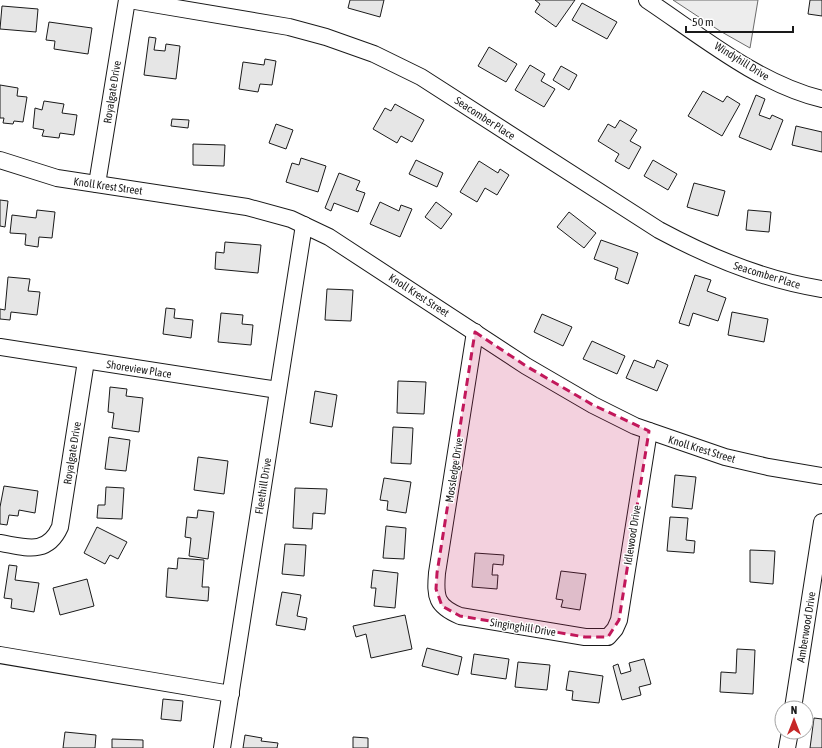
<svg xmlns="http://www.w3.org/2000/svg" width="822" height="748" viewBox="0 0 822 748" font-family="'Asap Condensed',sans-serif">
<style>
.built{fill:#ededed;stroke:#6a6a6a}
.building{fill:#e6e6e6;stroke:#1a1a1a}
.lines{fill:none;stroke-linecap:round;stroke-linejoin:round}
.minor-casing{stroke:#1a1a1a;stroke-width:18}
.minor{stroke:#fff;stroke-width:16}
.marked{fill:#c2185b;fill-opacity:0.2;stroke:#c2185b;stroke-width:3;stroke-dasharray:8 5;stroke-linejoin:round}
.labels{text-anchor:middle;stroke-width:3;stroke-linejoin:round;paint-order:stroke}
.street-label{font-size:11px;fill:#1a1a1a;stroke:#fff}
</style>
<rect width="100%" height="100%" fill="#fff"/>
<polygon class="built" points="673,0 758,0 750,48 720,31"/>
<g class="building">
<polygon points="350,0 384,0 380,17 348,8"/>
<polygon points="535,0 575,0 556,27 535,12 540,4"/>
<polygon points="810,0 822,0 822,16 808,14"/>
<polygon points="582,3 617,22 607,39 572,20"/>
<polygon points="2,6 38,9 36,32 0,29"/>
<polygon points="49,22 92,28 88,54 54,49 55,41 46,40"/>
<polygon points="149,37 156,38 154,50 165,51 166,44 180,46 176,79 144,75"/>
<polygon points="489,47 517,64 506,82 478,66"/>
<polygon points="265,59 276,61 272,85 260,84 258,92 239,89 243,62 264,65"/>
<polygon points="530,65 545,74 541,81 555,89 544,107 515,90"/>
<polygon points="561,66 577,75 569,90 553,80"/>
<polygon points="0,85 18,88 17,96 27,97 23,122 14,121 13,124 3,123 4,118 0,118"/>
<polygon points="703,91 723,102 727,96 740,104 722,136 688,116"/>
<polygon points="756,95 765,99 759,115 770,119 772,115 783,120 771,150 739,137"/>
<polygon points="44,101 64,104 62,113 77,115 74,135 60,133 59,138 42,136 44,130 33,128 35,108 42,110"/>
<polygon points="395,104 424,120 412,142 401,136 397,143 373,129 385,108 391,111"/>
<polygon points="172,119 189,120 188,128 171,126"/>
<polygon points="620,120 637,130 630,141 641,147 629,169 615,161 619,154 598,141 608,124 615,128"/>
<polygon points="276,124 293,130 286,149 269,143"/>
<polygon points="796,126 822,132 822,152 792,145"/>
<polygon points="193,144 225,145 224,166 193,165"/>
<polygon points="301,158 326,166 318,192 286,182 292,163 299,165"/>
<polygon points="416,160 443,173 437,187 409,174"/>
<polygon points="653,160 677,174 668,190 644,176"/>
<polygon points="479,161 498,173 500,169 509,175 497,195 485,188 477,202 460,192"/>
<polygon points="339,173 360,181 356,190 365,193 358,212 334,203 331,211 325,208"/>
<polygon points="694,183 725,191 718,216 687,207"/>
<polygon points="0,200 8,201 5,227 0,226"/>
<polygon points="380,202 399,211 401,205 412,209 400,237 370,224"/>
<polygon points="436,202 452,214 441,229 425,217"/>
<polygon points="37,210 55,212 52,238 39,237 38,247 25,245 26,234 10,233 12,215 36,218"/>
<polygon points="748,210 771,212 769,232 746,230"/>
<polygon points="569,212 596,233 584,248 557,227"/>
<polygon points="601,240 638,253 628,284 615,279 618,268 594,259"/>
<polygon points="225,242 261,245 258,273 215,269 216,252 224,253"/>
<polygon points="695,275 711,280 707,291 726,298 718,321 693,313 689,326 679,323"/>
<polygon points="8,277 30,279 28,291 40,292 37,315 11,312 10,320 0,319 0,309 5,310"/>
<polygon points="327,289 353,290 351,321 325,320"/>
<polygon points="166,308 175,309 174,318 193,320 191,338 163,334"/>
<polygon points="732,312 768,319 764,342 728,335"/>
<polygon points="221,313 243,315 242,324 253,325 251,345 218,342"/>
<polygon points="542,314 572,327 563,346 534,332"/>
<polygon points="592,341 625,356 617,374 583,359"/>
<polygon points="634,360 654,368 657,360 668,365 657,391 626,378"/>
<polygon points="398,381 426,382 424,414 397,413"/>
<polygon points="110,387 127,389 126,396 143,398 139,432 112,428 114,413 108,412"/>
<polygon points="315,391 337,395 332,427 310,423"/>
<polygon points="393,427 413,428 411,464 391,463"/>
<polygon points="109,437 130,440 126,471 105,469"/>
<polygon points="198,457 228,461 224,494 194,490"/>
<polygon points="675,475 696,477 692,509 672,507"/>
<polygon points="384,478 411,482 406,513 387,510 388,501 380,500"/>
<polygon points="4,486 38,491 35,513 19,510 18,516 9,515 7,525 0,524 0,507"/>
<polygon points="106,487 124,488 122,519 97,518 98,505 105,505"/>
<polygon points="295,488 327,489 325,514 313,513 312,529 293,528"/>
<polygon points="198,510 214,512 208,559 189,556 191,538 185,537 187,517 197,518"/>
<polygon points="670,517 688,518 686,540 695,541 694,553 667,551"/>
<polygon points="386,526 406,528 404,559 383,558"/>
<polygon points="97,527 127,542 118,559 110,555 105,564 84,553"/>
<polygon points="285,544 306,545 304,576 282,574"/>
<polygon points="750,550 775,551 773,584 750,582"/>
<polygon points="475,553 504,555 503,565 493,564 492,575 498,575 497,589 472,587"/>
<polygon points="178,558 204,560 202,587 209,587 208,601 166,597 168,568 177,569"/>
<polygon points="9,565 17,566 15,580 39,583 34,612 11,608 12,599 4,598"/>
<polygon points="373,570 398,573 395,608 374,606 376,588 371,588"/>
<polygon points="561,571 586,574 580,610 561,607 563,600 556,599"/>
<polygon points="87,579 94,606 60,615 53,588"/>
<polygon points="282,592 301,595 297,616 307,618 305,630 276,625"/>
<polygon points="405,615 412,649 371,658 366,634 356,637 353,626"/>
<polygon points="427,648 462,657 458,675 422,666"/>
<polygon points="737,649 755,650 753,694 720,692 721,672 736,673"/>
<polygon points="474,654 509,659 506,679 471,674"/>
<polygon points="644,659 651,684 639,687 641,695 622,700 613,666 618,664 621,674 631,671 629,663"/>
<polygon points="518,662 550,665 547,690 515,687"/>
<polygon points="569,671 603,676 599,703 572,700 573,691 566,690"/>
<polygon points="163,699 183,701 181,721 161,719"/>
<polygon points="814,718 822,719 822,748 810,748"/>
<polygon points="65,732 96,735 95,748 63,748"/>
<polygon points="245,735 262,738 261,741 278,743 277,748 243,748"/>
<polygon points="353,737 368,738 368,748 353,748"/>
<polygon points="112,739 143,740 143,748 112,748"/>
</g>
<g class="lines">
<g class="minor-casing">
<g id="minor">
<path d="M129 0 289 27 326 37 374 54 421 77 659 230C711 258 764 280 822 289"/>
<path d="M647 0C701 36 759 84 822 99"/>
<polyline points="0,160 57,178 247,207 291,219 329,237 526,366 593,405 635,426 725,457 768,467 822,476"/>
<polyline points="97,184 127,0"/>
<path d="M475 332 437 573C435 597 436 606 460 616L585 637H608L615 629 619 620 649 431"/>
<polyline points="0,347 278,390"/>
<path d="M0 543C25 547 47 556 60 527L86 361"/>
<polyline points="0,655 231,694"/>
<polyline points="793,708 822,522"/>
<polyline points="222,748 304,225"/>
<polyline points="787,748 790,732"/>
</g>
</g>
<use href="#minor" class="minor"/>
</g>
<path class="marked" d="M475 332 526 366 593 405 649 431 619 620 608 637H585L460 616 442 606 436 589 437 573Z"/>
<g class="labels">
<g class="street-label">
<text transform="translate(742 61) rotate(32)" y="4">Windyhill Drive</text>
<text transform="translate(112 92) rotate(-81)" y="4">Royalgate Drive</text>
<text transform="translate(485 118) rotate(33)" y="4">Seacomber Place</text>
<text transform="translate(108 186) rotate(8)" y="4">Knoll Krest Street</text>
<text transform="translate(767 275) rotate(17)" y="4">Seacomber Place</text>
<text transform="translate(419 295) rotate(33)" y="4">Knoll Krest Street</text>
<text transform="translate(139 369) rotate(9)" y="4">Shoreview Place</text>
<text transform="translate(702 449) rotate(17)" y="4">Knoll Krest Street</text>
<text transform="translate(72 453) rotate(-81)" y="4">Royalgate Drive</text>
<text transform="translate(454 470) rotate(-81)" y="4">Mossledge Drive</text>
<text transform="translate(263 486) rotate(-81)" y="4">Fleethill Drive</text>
<text transform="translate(632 535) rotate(-81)" y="4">Idlewood Drive</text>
<text transform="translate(523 627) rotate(9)" y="4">Singinghill Drive</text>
<text transform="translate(806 627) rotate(-81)" y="4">Amberwood Drive</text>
</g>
</g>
<g transform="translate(794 720)"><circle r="19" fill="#ffffff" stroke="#a3a3a3"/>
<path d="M0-3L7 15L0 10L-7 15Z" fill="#c62828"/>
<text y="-6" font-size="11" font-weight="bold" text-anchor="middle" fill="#1a1a1a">N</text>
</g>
<path d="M686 26v6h107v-6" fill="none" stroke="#1a1a1a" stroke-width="2"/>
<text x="692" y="26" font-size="12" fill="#1a1a1a" stroke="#ffffff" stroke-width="3" paint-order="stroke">50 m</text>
</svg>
